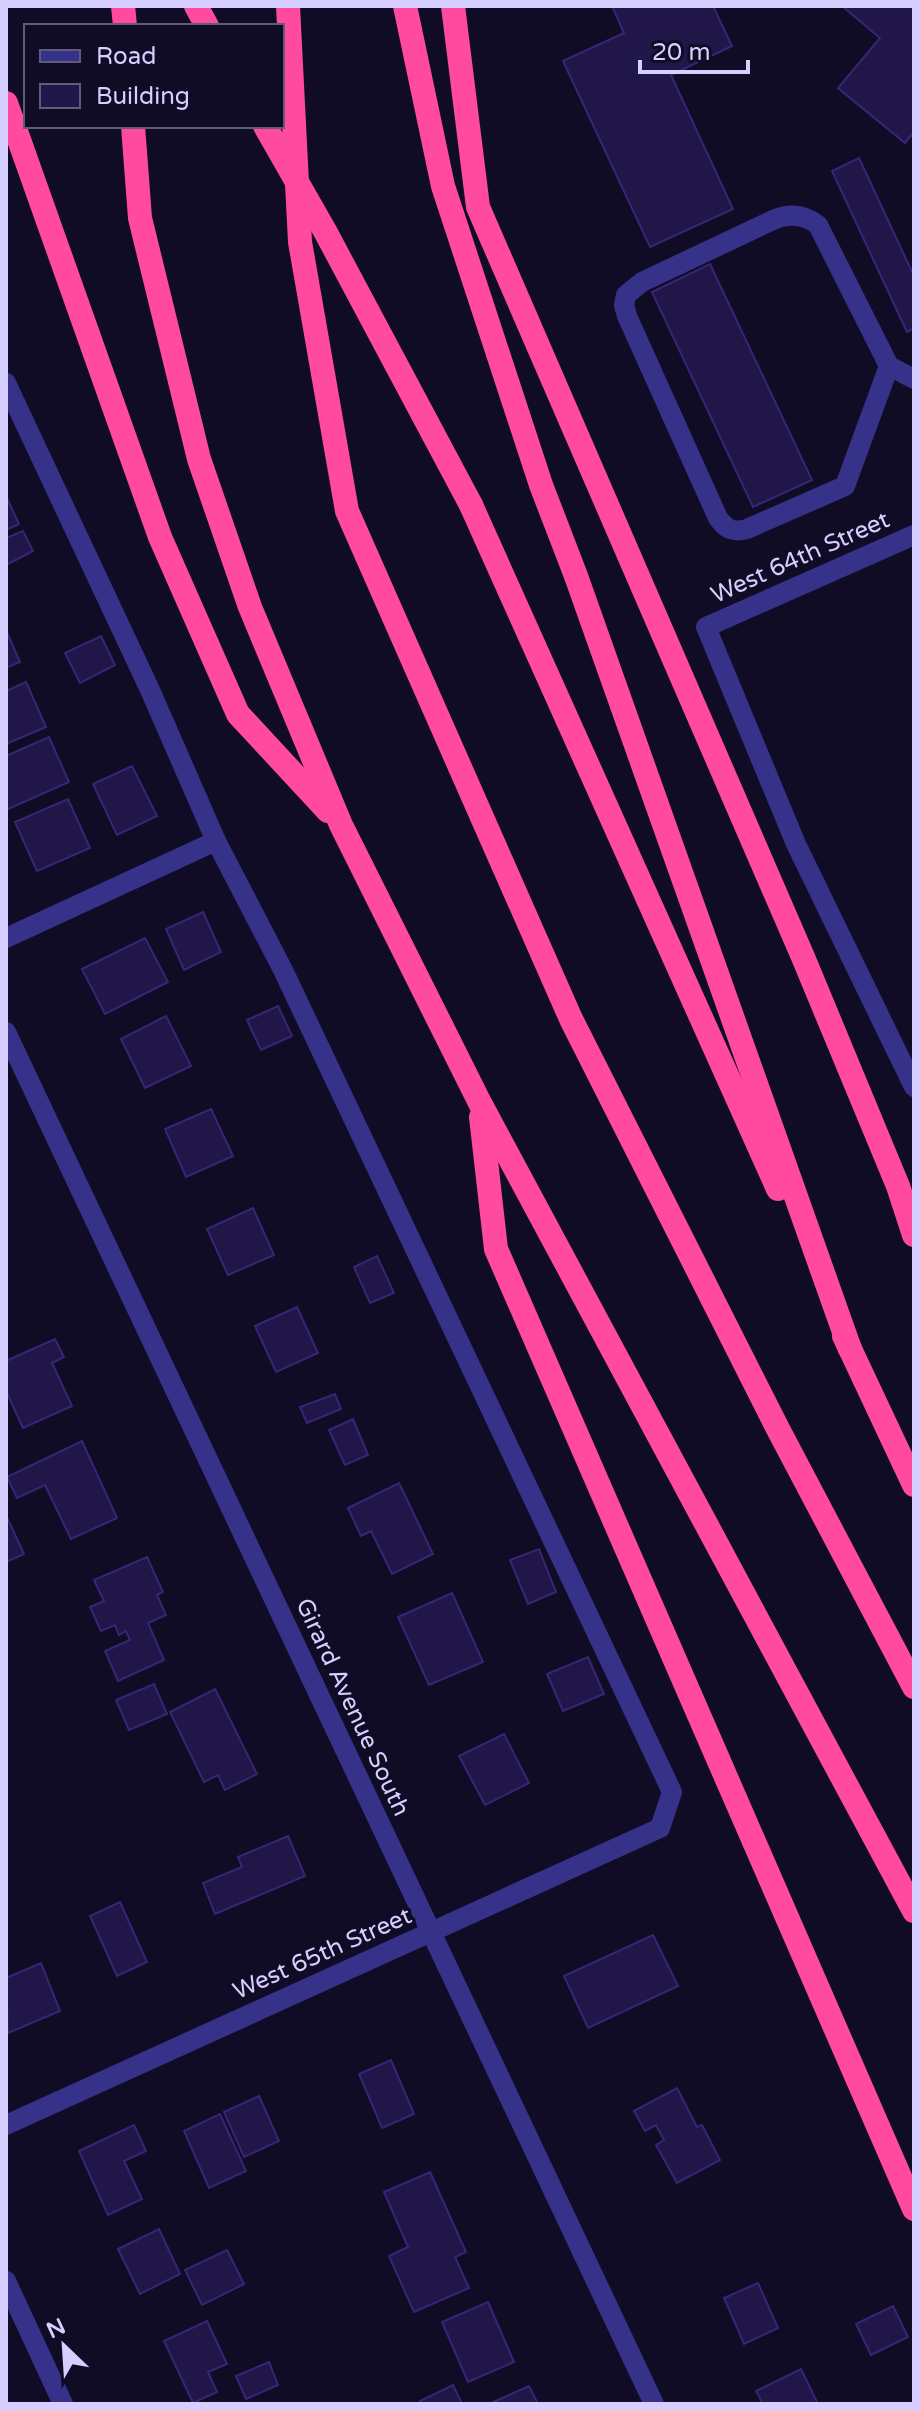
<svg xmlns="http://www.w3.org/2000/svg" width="920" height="2410" viewBox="0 0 920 2410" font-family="'Varela Round',sans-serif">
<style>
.building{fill:#211648;stroke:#372576;stroke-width:2}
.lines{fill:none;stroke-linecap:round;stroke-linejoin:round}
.minor{stroke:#373289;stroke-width:20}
.highway{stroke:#ff4a9d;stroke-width:24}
.highway-bridge{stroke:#ff4a9d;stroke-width:24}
.labels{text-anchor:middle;stroke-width:7;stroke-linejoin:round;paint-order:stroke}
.street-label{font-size:24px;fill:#d6cfff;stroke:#110c25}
</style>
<rect width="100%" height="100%" fill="#110c25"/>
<g class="building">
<polygon points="612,6 713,6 732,46 671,75 733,209 650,247 563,61 624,33"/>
<polygon points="842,6 914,6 914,132 905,143 838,88 880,38"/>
<polygon points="859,158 914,276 914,328 907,332 832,171"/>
<polygon points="710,264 812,480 753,507 652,292"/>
<polygon points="6,496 19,524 6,530"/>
<polygon points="23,531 33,551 6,565 6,538"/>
<polygon points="6,630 20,662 6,668"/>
<polygon points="101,636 115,665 80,683 65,653"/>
<polygon points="26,682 46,727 6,744 6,691"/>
<polygon points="49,737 69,782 6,810 6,756"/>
<polygon points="132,766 157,816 117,835 93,784"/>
<polygon points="68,799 90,848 37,871 15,822"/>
<polygon points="203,912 221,952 184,970 166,929"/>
<polygon points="145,938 168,982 105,1014 82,969"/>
<polygon points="278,1006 292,1036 261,1050 247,1020"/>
<polygon points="166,1016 191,1066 145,1088 121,1039"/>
<polygon points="211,1109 233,1156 186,1177 165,1129"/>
<polygon points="253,1208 274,1255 228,1275 207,1229"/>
<polygon points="377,1256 394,1293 370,1303 354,1267"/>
<polygon points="297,1307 318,1353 276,1372 255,1326"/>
<polygon points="55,1339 64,1357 52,1363 72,1406 23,1428 6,1391 6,1361"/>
<polygon points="335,1394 341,1409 307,1423 300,1407"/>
<polygon points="353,1419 368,1455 345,1465 329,1430"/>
<polygon points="82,1441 117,1518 71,1539 45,1485 17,1498 7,1477"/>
<polygon points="399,1483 433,1554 392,1574 371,1531 361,1536 348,1508"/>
<polygon points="6,1515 24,1554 6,1562"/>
<polygon points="539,1549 556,1592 528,1604 510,1560"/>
<polygon points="147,1557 163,1592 157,1595 166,1615 148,1623 164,1660 118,1681 105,1651 130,1640 126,1631 119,1635 115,1625 101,1631 90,1607 104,1601 94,1580"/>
<polygon points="452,1593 483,1662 429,1685 398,1617"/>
<polygon points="588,1657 604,1694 563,1711 547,1674"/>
<polygon points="154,1684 167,1714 129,1730 116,1700"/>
<polygon points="215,1689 257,1774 225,1790 218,1775 204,1782 170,1712"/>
<polygon points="504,1734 529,1783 485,1805 459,1756"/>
<polygon points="288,1836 305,1876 215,1914 203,1883 242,1867 238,1857"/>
<polygon points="120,1902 147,1962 117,1976 90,1916"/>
<polygon points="653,1935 678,1986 588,2028 564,1976"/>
<polygon points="41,1963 60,2011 8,2033 6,1978"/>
<polygon points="391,2060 414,2114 382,2128 359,2074"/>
<polygon points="677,2088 697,2127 702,2125 720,2160 677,2183 656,2145 664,2140 656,2125 645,2131 634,2111"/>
<polygon points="259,2096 279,2141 244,2157 224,2112"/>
<polygon points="220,2114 246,2171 209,2188 184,2131"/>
<polygon points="134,2125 146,2151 124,2161 142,2199 108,2215 79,2151"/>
<polygon points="430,2172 466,2252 455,2257 469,2288 414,2312 389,2256 408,2247 384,2192"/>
<polygon points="159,2229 180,2274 140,2294 118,2249"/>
<polygon points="227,2250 244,2284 202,2305 185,2270"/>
<polygon points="758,2283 778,2328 744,2344 724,2298"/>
<polygon points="488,2302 514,2362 468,2382 442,2322"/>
<polygon points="893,2306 908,2337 871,2355 856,2324"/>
<polygon points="207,2321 227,2364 208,2372 217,2392 193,2403 164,2341"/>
<polygon points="269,2362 278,2385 246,2399 236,2376"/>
<polygon points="801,2369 818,2404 763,2404 756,2391"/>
<polygon points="453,2385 462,2404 421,2404 420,2401"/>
<polygon points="529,2386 538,2404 489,2404"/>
</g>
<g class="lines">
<g class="minor">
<path d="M889 366 845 486 747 529C733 533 726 529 718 518L627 316 624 305 626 295 642 282 773 220C789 213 804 214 818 225L889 366 914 379"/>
<polyline points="6,383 150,690 216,841 283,970 672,1792 660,1828 6,2125"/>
<polyline points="914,535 706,627 796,844 914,1087"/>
<polyline points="6,938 216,841"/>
<polyline points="6,1032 654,2404"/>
<polyline points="6,2281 63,2404"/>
</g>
<g class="highway">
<polyline points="123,6 125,26"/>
<polyline points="196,6 207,26"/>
<polyline points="288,6 300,242 347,511 571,1019 778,1429 914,1687"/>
<polyline points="405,6 443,186 541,485 576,576 850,1349"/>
<polyline points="453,6 478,207 803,957 898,1186 914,1235"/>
<polyline points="6,103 160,537 238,714 328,811"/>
<polyline points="133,126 140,218 199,459 250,607 341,825 480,1103 914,1911"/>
<polyline points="471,505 778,1189"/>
<polyline points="481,1117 496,1249 914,2209"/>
<polyline points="844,1336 914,1485"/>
</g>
<polyline class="highway-bridge" points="265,126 325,231 471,505"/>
</g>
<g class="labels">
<g class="street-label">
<text transform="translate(800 557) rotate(-24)" y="8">West 64th Street</text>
<text transform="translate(353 1707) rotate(65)" y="8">Girard Avenue South</text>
<text transform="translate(322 1953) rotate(-24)" y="8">West 65th Street</text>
</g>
</g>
<rect width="920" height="2410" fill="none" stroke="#d6cfff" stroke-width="16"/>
<rect x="24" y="24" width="260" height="104" fill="#110c25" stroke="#605a7c" stroke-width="2"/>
<rect x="40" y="50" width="40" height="12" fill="#373289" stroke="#605a7c" stroke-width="2"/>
<text x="96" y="64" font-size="24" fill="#d6cfff">Road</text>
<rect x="40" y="84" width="40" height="24" fill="#211648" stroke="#605a7c" stroke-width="2"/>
<text x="96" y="104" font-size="24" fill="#d6cfff">Building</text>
<g transform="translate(64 2346) rotate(335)" stroke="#110c25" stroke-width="6" paint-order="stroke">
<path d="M0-6L14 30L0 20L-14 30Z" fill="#d6cfff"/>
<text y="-12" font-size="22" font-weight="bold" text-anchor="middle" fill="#d6cfff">N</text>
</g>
<path d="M640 60v12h108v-12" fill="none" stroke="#d6cfff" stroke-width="4"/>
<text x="652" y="60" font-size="24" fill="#d6cfff" stroke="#110c25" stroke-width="6" paint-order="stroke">20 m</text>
</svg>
